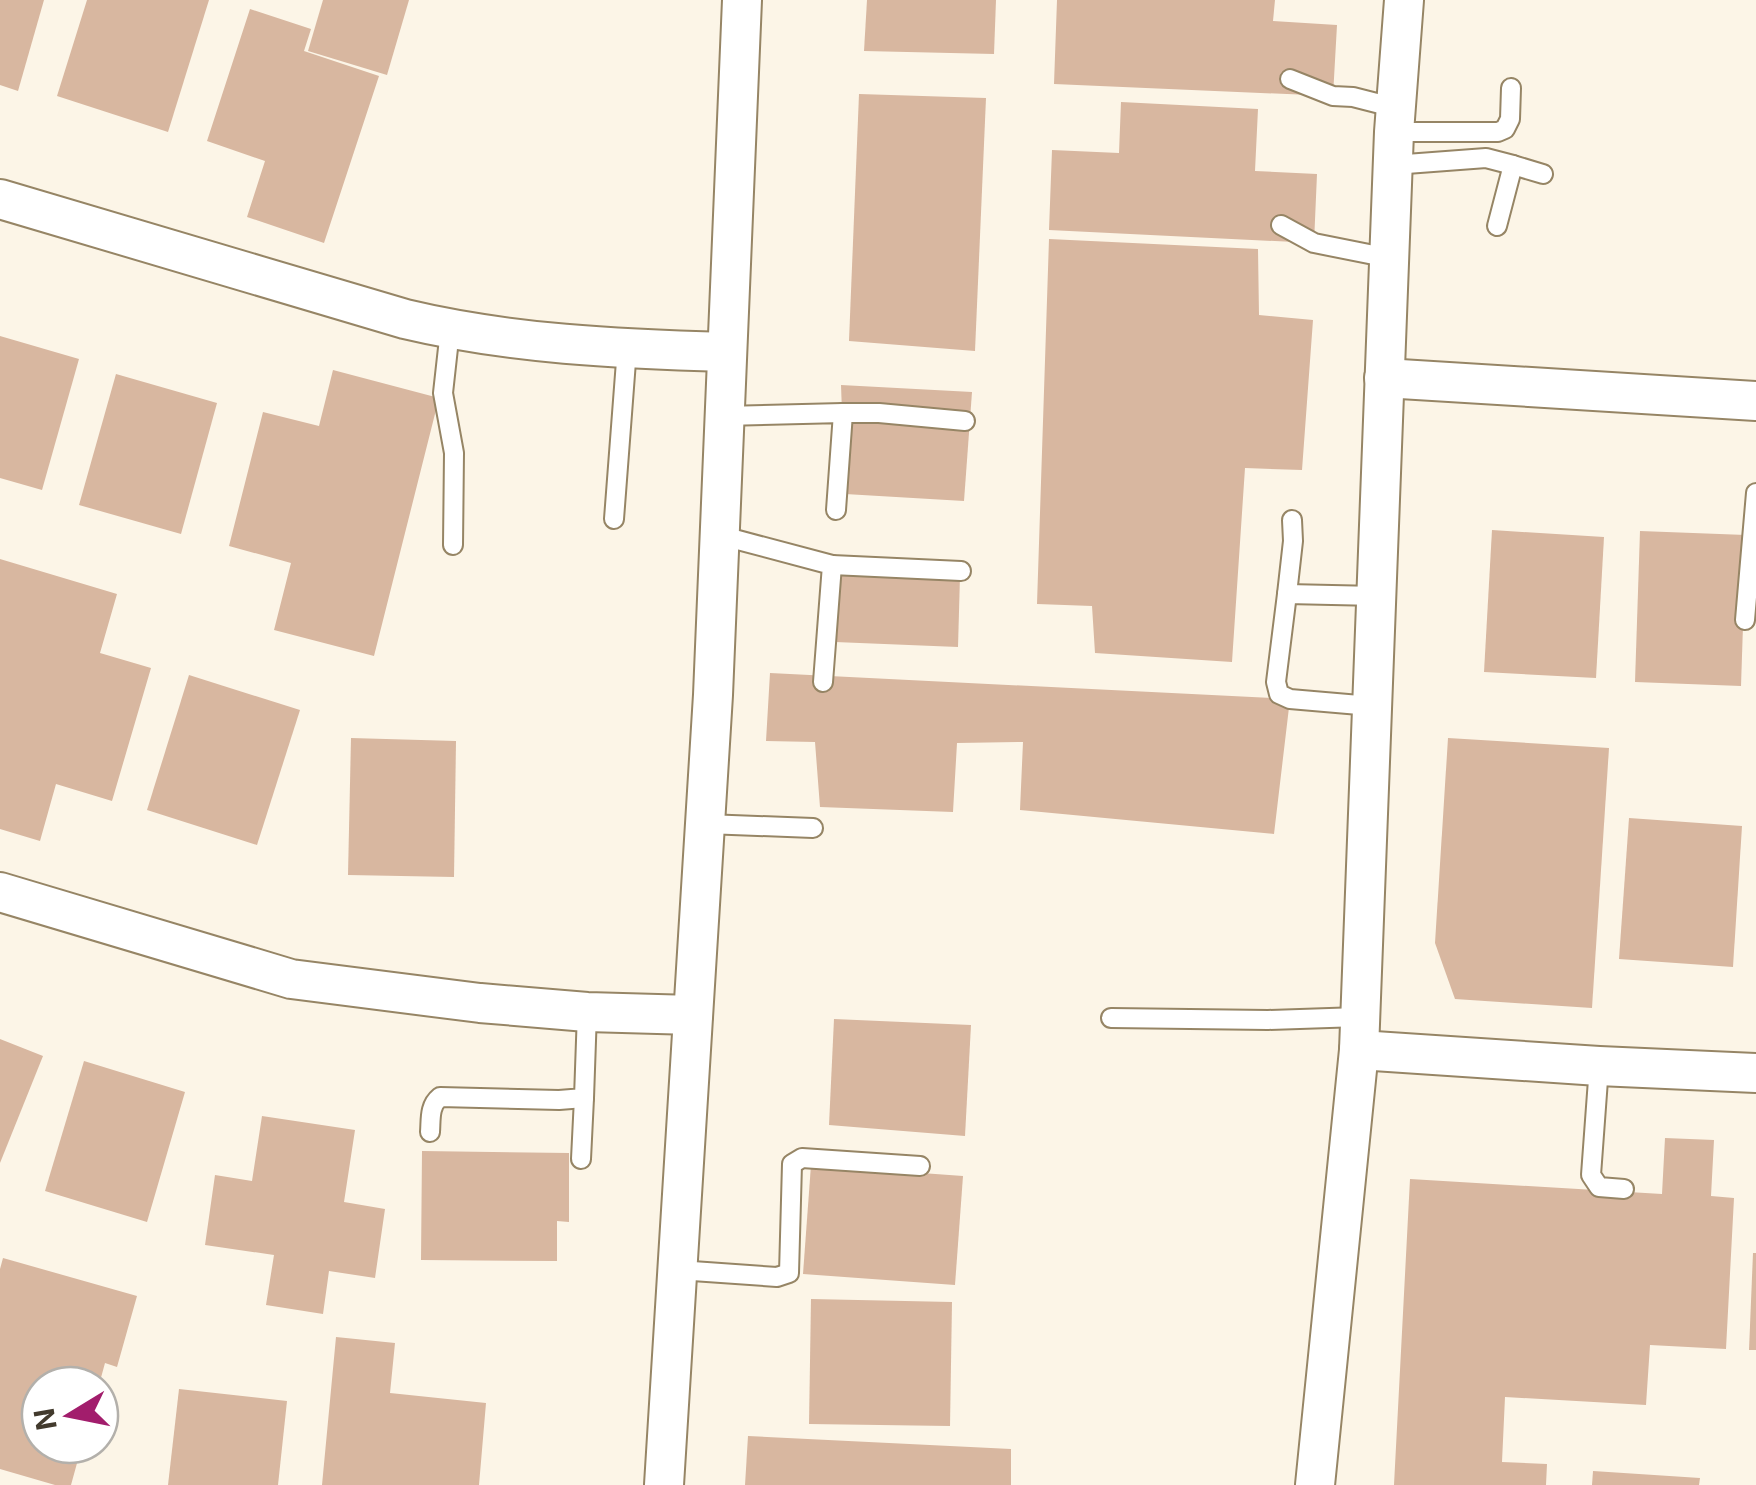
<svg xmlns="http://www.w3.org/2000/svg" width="1756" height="1485" viewBox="0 0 1756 1485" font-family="Inter,sans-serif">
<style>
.building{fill:#d8b7a0}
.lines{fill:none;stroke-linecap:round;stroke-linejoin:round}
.service-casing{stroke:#968565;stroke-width:22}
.minor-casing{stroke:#968565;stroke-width:42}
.service{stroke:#fff;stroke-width:18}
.minor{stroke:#fff;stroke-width:38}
</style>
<rect width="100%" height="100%" fill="#fcf5e7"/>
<g class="building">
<polygon points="0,0 44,0 18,91 0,85"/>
<polygon points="87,0 209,0 168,132 57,96"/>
<polygon points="323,0 409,0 387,75 308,51"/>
<polygon points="867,0 996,0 994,54 864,51"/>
<polygon points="1057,0 1275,0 1273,21 1337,25 1333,96 1054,84"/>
<polygon points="250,9 311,29 304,51 379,76 324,243 247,217 265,161 207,141"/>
<polygon points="859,94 986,98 975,351 849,341"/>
<polygon points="1121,102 1258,109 1255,171 1317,174 1314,243 1049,230 1052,150 1119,153"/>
<polygon points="1049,239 1258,249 1259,315 1313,320 1302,470 1245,468 1232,662 1095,653 1092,606 1037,604"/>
<polygon points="0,336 79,359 42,490 0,478"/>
<polygon points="333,370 439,398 374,656 274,630 291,563 229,546 263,412 319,426"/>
<polygon points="116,374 217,403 181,534 79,505"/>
<polygon points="841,385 972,392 964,501 845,494"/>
<polygon points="1492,530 1604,537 1596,678 1484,672"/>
<polygon points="1640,531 1746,535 1741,686 1635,682"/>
<polygon points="0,559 117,594 100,653 151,668 112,801 56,784 40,841 0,829"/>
<polygon points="837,572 960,576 958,647 835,642"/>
<polygon points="770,673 1290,699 1274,834 1020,810 1023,742 957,743 953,812 820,807 815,742 766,741"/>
<polygon points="189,675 300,710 257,845 147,810"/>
<polygon points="351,738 456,741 454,877 348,875"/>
<polygon points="1448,738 1609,748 1592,1008 1455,999 1435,943"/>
<polygon points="1629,818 1742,826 1733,967 1619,959"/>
<polygon points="834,1019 971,1025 965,1136 829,1125"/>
<polygon points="0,1039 43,1056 0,1163"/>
<polygon points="84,1061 185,1092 147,1222 45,1191"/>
<polygon points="262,1116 355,1130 344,1202 385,1209 375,1278 329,1271 323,1314 266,1305 274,1255 205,1245 215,1175 252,1181"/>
<polygon points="1665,1138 1714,1140 1711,1196 1734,1198 1726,1349 1650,1345 1646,1405 1505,1397 1502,1462 1547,1464 1546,1485 1394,1485 1410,1179 1662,1194"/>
<polygon points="422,1151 569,1153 569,1222 557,1221 557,1261 421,1260"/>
<polygon points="811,1165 963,1176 955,1285 803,1274"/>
<polygon points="1753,1253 1756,1253 1756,1350 1749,1350"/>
<polygon points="3,1258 137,1296 117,1367 105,1363 99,1385 40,1385 40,1445 82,1445 71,1485 55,1485 0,1469 0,1269"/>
<polygon points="811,1299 952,1302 950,1426 809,1424"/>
<polygon points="336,1337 395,1343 390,1393 486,1403 479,1485 322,1485"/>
<polygon points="179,1389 287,1401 278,1485 168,1485"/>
<polygon points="748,1436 1011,1449 1011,1485 745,1485"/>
<polygon points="1593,1471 1700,1478 1699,1485 1592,1485"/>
</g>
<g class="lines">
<g class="service-casing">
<g id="service">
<polyline points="1290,79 1333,96 1353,97 1396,108"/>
<polyline points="1394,132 1498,132 1505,129 1510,119 1511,88"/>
<polyline points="1393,165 1486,158 1513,165 1497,226"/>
<polyline points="1513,165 1543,174"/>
<polyline points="1281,225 1314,243 1389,258"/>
<polyline points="450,330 443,393 454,453 453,545"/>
<polyline points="843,413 879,413 965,421"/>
<polyline points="724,416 843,413 836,510"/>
<polyline points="614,519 627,348"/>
<polyline points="719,535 832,565 823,682"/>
<polyline points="832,565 961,571"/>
<polyline points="1287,594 1293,541 1292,520"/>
<polyline points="1745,620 1756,493"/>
<polyline points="1371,706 1290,699 1279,694 1276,682 1287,594 1377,596"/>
<polyline points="706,824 813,828"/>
<polyline points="1111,1018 1268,1020 1359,1017"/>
<polyline points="1599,1066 1591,1175 1599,1187 1624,1189"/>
<path d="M430 1132C431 1119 429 1106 440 1097L559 1100 584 1098 587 1012"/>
<polyline points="581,1159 584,1098"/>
<polyline points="678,1270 777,1277 789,1273 792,1164 802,1158 920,1166"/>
</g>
</g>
<g class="minor-casing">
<g id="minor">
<path d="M0 199 405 319C510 344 619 349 727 352"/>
<polyline points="1384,378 1756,401"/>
<polyline points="0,892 291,979 480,1003 587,1012 693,1015"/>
<polyline points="1359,1050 1599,1066 1756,1073"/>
<polyline points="664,1485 713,695 742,0"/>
<polyline points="1315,1485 1359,1050 1394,132 1404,0"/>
</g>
</g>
<use href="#service" class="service"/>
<use href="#minor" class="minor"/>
</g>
<g transform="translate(70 1415) rotate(260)"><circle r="48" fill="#ffffff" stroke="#b3b0ab" stroke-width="2.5"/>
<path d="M0-8L18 38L0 25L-18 38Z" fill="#a21d6c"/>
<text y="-15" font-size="28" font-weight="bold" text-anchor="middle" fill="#423a2d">N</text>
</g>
</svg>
